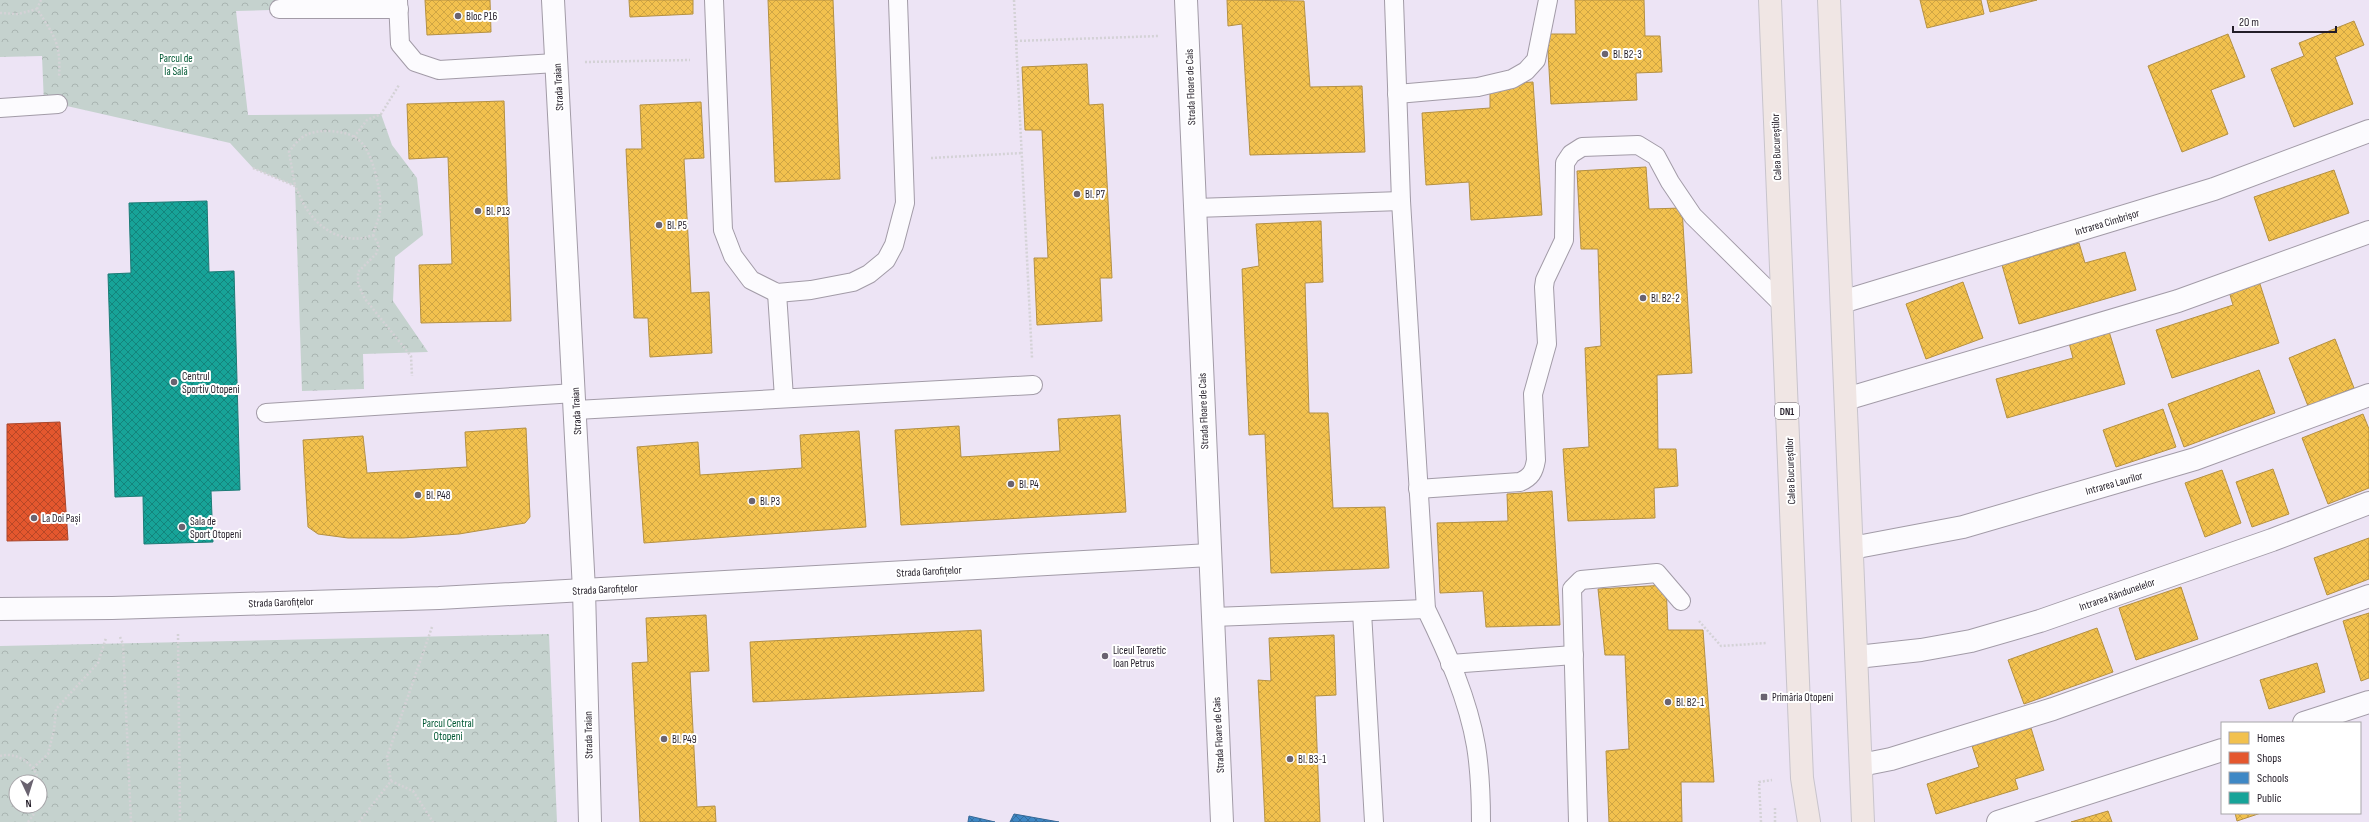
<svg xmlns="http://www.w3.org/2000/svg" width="2369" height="822" viewBox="0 0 2369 822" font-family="'Sofia Sans Condensed',sans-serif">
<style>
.park{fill:url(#park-crowns);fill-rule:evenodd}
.homes{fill:url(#homes-cross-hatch);stroke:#b49043}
.shops{fill:url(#shops-cross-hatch);stroke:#aa462c}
.schools{fill:url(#schools-cross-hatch);stroke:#376896}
.public{fill:url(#public-cross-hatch);stroke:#1b7b76}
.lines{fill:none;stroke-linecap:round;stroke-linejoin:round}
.service-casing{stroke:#a29ba7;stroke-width:20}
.minor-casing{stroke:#a29ba7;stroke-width:24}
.trunk-casing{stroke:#c8c4cc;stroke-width:24}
.path{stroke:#d4d2d6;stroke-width:2.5;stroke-dasharray:2 2;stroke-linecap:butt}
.service{stroke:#fcfbfe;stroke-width:18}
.minor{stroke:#fcfbfe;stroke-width:22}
.trunk{stroke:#f0e6e4;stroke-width:22}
.poi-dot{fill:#6a6370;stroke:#fff;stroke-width:1.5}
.labels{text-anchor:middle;stroke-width:4;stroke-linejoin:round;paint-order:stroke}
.shield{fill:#fff;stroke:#656168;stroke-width:1}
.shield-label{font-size:10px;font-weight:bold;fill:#231d28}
.poi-label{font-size:11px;fill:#231d28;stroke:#fff;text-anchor:start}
.park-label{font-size:11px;fill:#015833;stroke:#fff}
.street-label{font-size:11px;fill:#231d28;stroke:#fff}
</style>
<defs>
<pattern id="park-crowns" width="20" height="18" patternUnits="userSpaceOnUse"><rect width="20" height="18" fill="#c5d2ce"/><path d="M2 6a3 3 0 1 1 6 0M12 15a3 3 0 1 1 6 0" fill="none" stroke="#a9b4b1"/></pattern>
<pattern id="homes-cross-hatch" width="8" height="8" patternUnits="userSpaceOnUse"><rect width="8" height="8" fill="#f2c14e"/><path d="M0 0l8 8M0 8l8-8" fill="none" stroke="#cfa544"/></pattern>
<pattern id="shops-cross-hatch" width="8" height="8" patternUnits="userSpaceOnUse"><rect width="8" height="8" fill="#e4572e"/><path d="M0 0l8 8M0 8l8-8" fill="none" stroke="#b84727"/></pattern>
<pattern id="schools-cross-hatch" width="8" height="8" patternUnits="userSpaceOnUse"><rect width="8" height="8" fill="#3f88c5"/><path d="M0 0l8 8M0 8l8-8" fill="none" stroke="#346fa0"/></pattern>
<pattern id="public-cross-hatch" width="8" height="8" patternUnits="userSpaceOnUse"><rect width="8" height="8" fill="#17a398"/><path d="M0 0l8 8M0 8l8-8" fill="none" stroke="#14847c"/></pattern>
</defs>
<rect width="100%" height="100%" fill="#ede4f5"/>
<g class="park">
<polygon points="0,0 303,0 303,9 236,11 248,115 381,114 392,145 417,178 423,235 395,257 393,301 428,352 363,354 364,389 302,391 295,186 253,168 230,143 58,104 44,104 42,56 0,57"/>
<path d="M549 634 557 822H0V646ZM16 782H40V806H16Z"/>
</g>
<g class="homes">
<polygon points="425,0 490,0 491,32 427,35"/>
<polygon points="629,0 693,0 693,14 630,17"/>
<polygon points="768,0 833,0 840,179 775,182"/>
<polygon points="1227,0 1304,1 1310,87 1362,86 1365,152 1250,155 1242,24 1228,26"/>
<polygon points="1575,0 1644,0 1645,36 1660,36 1662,72 1636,73 1637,100 1551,104 1547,34 1576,34"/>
<polygon points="1920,0 1981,0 1984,14 1927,28"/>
<polygon points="1987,0 2037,0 1990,12"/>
<polygon points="2354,21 2364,45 2335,57 2353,104 2294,127 2271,69 2304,56 2299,43"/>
<polygon points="2228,34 2245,77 2211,90 2228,134 2182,152 2148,66"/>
<polygon points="1087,64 1089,105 1103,104 1112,278 1100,278 1102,321 1037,325 1034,258 1048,258 1042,130 1025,130 1022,67"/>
<polygon points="1533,82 1542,215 1471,220 1469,182 1426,185 1422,113 1490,108 1490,85"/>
<polygon points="504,101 511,321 421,323 419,265 452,264 448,157 409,159 407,104"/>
<polygon points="701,102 704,158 684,159 691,293 709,292 712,353 650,357 648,318 634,318 626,149 642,149 640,105"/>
<polygon points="1646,167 1649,209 1682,208 1692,373 1657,375 1658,449 1676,449 1678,486 1654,488 1655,518 1568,521 1563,449 1589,447 1585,348 1601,346 1598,249 1581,249 1577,171"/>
<polygon points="2334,170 2349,213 2269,241 2254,197"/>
<polygon points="1321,221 1323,282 1305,283 1309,413 1328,413 1333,508 1385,507 1389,568 1271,573 1265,434 1249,435 1242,269 1259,266 1256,224"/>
<polygon points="2079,243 2085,263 2125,252 2136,290 2019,324 2002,265"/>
<polygon points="2258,278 2279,343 2172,378 2156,330 2233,305 2228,288"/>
<polygon points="1963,282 1983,338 1926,359 1906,304"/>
<polygon points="2108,328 2125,384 2007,418 1996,379 2073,358 2068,339"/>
<polygon points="2335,339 2354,388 2308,406 2289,358"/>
<polygon points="2259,370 2275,413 2184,447 2168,404"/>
<polygon points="2163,409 2176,447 2116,467 2103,430"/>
<polygon points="2363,414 2369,429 2369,488 2328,504 2302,438"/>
<polygon points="1120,415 1126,512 901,525 895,430 959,426 961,457 1060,451 1058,419"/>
<polygon points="526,428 530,517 525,523 459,534 403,538 348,538 318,534 308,527 303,440 363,436 367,473 467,467 465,432"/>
<polygon points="859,431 866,527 644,543 637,447 698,442 700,475 802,468 800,435"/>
<polygon points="2273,469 2289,514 2252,527 2236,482"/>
<polygon points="2222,470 2241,523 2205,537 2185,483"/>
<polygon points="1552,491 1560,625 1486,627 1483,591 1440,593 1437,523 1508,521 1507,494"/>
<polygon points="2369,538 2369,579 2327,595 2314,558"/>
<polygon points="1666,585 1668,630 1703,630 1714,782 1681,782 1682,822 1609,822 1606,751 1629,749 1625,655 1605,655 1598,589"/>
<polygon points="2181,587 2198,639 2136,660 2119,608"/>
<polygon points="2369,613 2369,678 2361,681 2343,621"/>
<polygon points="706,615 709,671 690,672 697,807 715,806 716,822 640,822 632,663 648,662 646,618"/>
<polygon points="2097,628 2113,672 2024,704 2008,660"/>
<polygon points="981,630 984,691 753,702 750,642"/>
<polygon points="1334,635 1336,695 1315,696 1320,822 1265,822 1258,680 1271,681 1269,638"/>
<polygon points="2317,663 2325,692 2269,709 2260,680"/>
<polygon points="2031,728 2044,770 2015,779 2018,789 1936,814 1927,784 1979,767 1972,746"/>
<polygon points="2108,811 2112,822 2071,822"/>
<polygon points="2235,813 2261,813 2237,821"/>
</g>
<polygon class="shops" points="60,422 68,540 7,541 7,424"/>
<g class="schools">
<polygon points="1014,814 1059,822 1010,822"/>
<polygon points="969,816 995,822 968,822"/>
</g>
<polygon class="public" points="207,201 209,272 234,271 240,490 211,491 213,542 144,544 143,496 115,497 108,274 131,273 129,203"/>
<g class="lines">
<g class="service-casing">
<g id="service">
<polyline points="398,0 400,44 415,62 439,70 556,63"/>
<polyline points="714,0 723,230 733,256 751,280 777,293 811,290 853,282 869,274 886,260 894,245 905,203 898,0"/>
<path d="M1394 0 1401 201 1426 609C1447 652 1468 699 1476 746 1480 771 1481 797 1481 822"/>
<polyline points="279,9 399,9"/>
<polyline points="1397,94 1478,87 1512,79 1526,71 1536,60 1548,0"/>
<polyline points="0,108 58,104"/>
<polyline points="1195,208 1401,201"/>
<polyline points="777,293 784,398"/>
<polyline points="576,410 1033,385"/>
<polyline points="266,413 575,393"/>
<path d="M1418 489 1520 482C1531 477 1534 472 1536 460L1533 394 1547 344 1544 287 1545 280 1564 240 1565 163 1571 154 1582 147 1638 145 1656 156 1670 182 1693 216 1782 304"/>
<polyline points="1362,612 1374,822"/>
<polyline points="1213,617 1426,609"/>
<polyline points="1450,664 1574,655"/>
<polyline points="1578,822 1572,589 1581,580 1657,573 1681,601"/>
</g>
</g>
<g class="minor-casing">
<g id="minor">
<polyline points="553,0 584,590 590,822"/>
<polyline points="1186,0 1222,822"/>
<polyline points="1842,302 2214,189 2369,131"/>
<polyline points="1846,399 2178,301 2369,232"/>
<polyline points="1852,548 1963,527 2195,459 2369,395"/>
<polyline points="0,609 112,608 439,598 1210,555"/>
<polyline points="1857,657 1921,650 1971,641 2040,621 2272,540 2369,503"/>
<polyline points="2304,723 2369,702"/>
<polyline points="1861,765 1891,759 2053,709 2369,596"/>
<polyline points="1998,822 2222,750"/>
</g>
</g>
<g class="trunk-casing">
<g id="trunk">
<polyline points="1770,0 1802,778 1809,822"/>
<polyline points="1829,0 1863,822"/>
</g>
</g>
<g class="path">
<polyline points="1014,0 1032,358"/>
<polyline points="37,9 41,0"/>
<path d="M0 13 18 14 37 9C55 37 61 43 59 78"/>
<polyline points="1016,41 1159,36"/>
<polyline points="585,62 690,60"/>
<polyline points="354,137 367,120 381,114 399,85"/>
<polyline points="931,158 1022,153"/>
<path d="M253 168 295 186C299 194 303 204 308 211 323 233 349 245 373 235 375 227 379 219 380 211 382 194 373 154 361 142 352 133 341 132 330 131 308 131 301 135 289 152L295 186"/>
<polyline points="373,235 379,245 376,254 358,272 358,284 365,299 411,356 412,376"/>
<polyline points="1699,621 1721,646 1767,643"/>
<polyline points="178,634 180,822"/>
<polyline points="120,637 123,644 131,822"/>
<path d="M0 756C17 751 37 765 38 782"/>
<polyline points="33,768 48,754 54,730 56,709 98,663 106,638"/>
<polyline points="391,781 413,791 433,822"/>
<polyline points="1775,808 1775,822"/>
<polyline points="28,822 34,814 36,806"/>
<polyline points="359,822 391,781 387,757 432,627"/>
<polyline points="1761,822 1759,782 1772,780"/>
</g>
<use href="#service" class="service"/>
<use href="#minor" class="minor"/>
<use href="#trunk" class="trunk"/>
</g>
<g class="poi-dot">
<circle cx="458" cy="16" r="4"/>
<circle cx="1605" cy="54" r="4"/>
<circle cx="1077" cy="194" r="4"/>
<circle cx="478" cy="211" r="4"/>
<circle cx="659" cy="225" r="4"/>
<circle cx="1643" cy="298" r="4"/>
<circle cx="174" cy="382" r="4"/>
<circle cx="1011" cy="484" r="4"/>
<circle cx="418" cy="495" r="4"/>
<circle cx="752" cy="501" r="4"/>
<circle cx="34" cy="518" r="4"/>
<circle cx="182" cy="527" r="4"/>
<circle cx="1105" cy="656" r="4"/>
<rect x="1760" y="693" width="8" height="8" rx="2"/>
<circle cx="1668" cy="702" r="4"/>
<circle cx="664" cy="739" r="4"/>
<circle cx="1290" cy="759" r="4"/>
</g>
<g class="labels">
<rect class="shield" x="1775" y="403" width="24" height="16" rx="3"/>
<g class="shield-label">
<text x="1787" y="415">DN1</text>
</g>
<g class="poi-label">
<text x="466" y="20">Bloc P16</text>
<text x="1613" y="58">Bl. B2-3</text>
<text x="1085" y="198">Bl. P7</text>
<text x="486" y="215">Bl. P13</text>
<text x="667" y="229">Bl. P5</text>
<text x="1651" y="302">Bl. B2-2</text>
<text x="182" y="380">Centrul<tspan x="182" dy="13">Sportiv Otopeni</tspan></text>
<text x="1019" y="488">Bl. P4</text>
<text x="426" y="499">Bl. P48</text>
<text x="760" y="505">Bl. P3</text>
<text x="42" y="522">La Doi Pași</text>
<text x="190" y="525">Sala de<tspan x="190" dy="13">Sport Otopeni</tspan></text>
<text x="1113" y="654">Liceul Teoretic<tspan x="1113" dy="13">Ioan Petrus</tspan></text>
<text x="1772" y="701">Primăria Otopeni</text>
<text x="1676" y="706">Bl. B2-1</text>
<text x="672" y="743">Bl. P49</text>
<text x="1298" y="763">Bl. B3-1</text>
</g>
<g class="park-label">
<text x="176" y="62">Parcul de<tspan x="176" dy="13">la Sală</tspan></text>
<text x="448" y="727">Parcul Central<tspan x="448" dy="13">Otopeni</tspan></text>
</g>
<g class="street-label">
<text transform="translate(558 87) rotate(-93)" y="4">Strada Traian</text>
<text transform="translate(1190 87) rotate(-92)" y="4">Strada Floare de Cais</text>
<text transform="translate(1776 147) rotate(-92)" y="4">Calea Bucureștilor</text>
<text transform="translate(2107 222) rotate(-17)" y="4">Intrarea Cimbrișor</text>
<text transform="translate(576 411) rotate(-93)" y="4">Strada Traian</text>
<text transform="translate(1203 411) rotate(-92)" y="4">Strada Floare de Cais</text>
<text transform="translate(1790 471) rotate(-92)" y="4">Calea Bucureștilor</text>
<text transform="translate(2114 483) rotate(-16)" y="4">Intrarea Laurilor</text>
<text transform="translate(929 571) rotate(-3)" y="4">Strada Garofițelor</text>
<text transform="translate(605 589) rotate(-3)" y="4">Strada Garofițelor</text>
<text transform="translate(2117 594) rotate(-19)" y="4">Intrarea Rândunelelor</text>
<text transform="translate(281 602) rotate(-2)" y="4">Strada Garofițelor</text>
<text transform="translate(588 735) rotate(-91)" y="4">Strada Traian</text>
<text transform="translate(1218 735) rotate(-93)" y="4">Strada Floare de Cais</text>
</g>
</g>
<rect x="2221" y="722" width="140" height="92" fill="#ffffff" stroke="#a7a5a9"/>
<rect x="2229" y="732" width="20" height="12" fill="#f2c14e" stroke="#a7a5a9"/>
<text x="2257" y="742" font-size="12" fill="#231d28">Homes</text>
<rect x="2229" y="752" width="20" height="12" fill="#e4572e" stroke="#a7a5a9"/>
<text x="2257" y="762" font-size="12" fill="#231d28">Shops</text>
<rect x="2229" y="772" width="20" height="12" fill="#3f88c5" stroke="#a7a5a9"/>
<text x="2257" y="782" font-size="12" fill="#231d28">Schools</text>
<rect x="2229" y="792" width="20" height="12" fill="#17a398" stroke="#a7a5a9"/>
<text x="2257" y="802" font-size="12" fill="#231d28">Public</text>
<g transform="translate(28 794) rotate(176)"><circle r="19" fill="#ffffff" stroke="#a7a5a9"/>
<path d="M0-3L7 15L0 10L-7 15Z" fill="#6a6370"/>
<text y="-6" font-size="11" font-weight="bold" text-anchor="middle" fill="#231d28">N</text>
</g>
<path d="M2233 26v6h103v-6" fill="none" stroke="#231d28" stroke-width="2"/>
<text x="2239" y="26" font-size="12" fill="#231d28" stroke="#ffffff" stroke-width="3" paint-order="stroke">20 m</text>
</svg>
